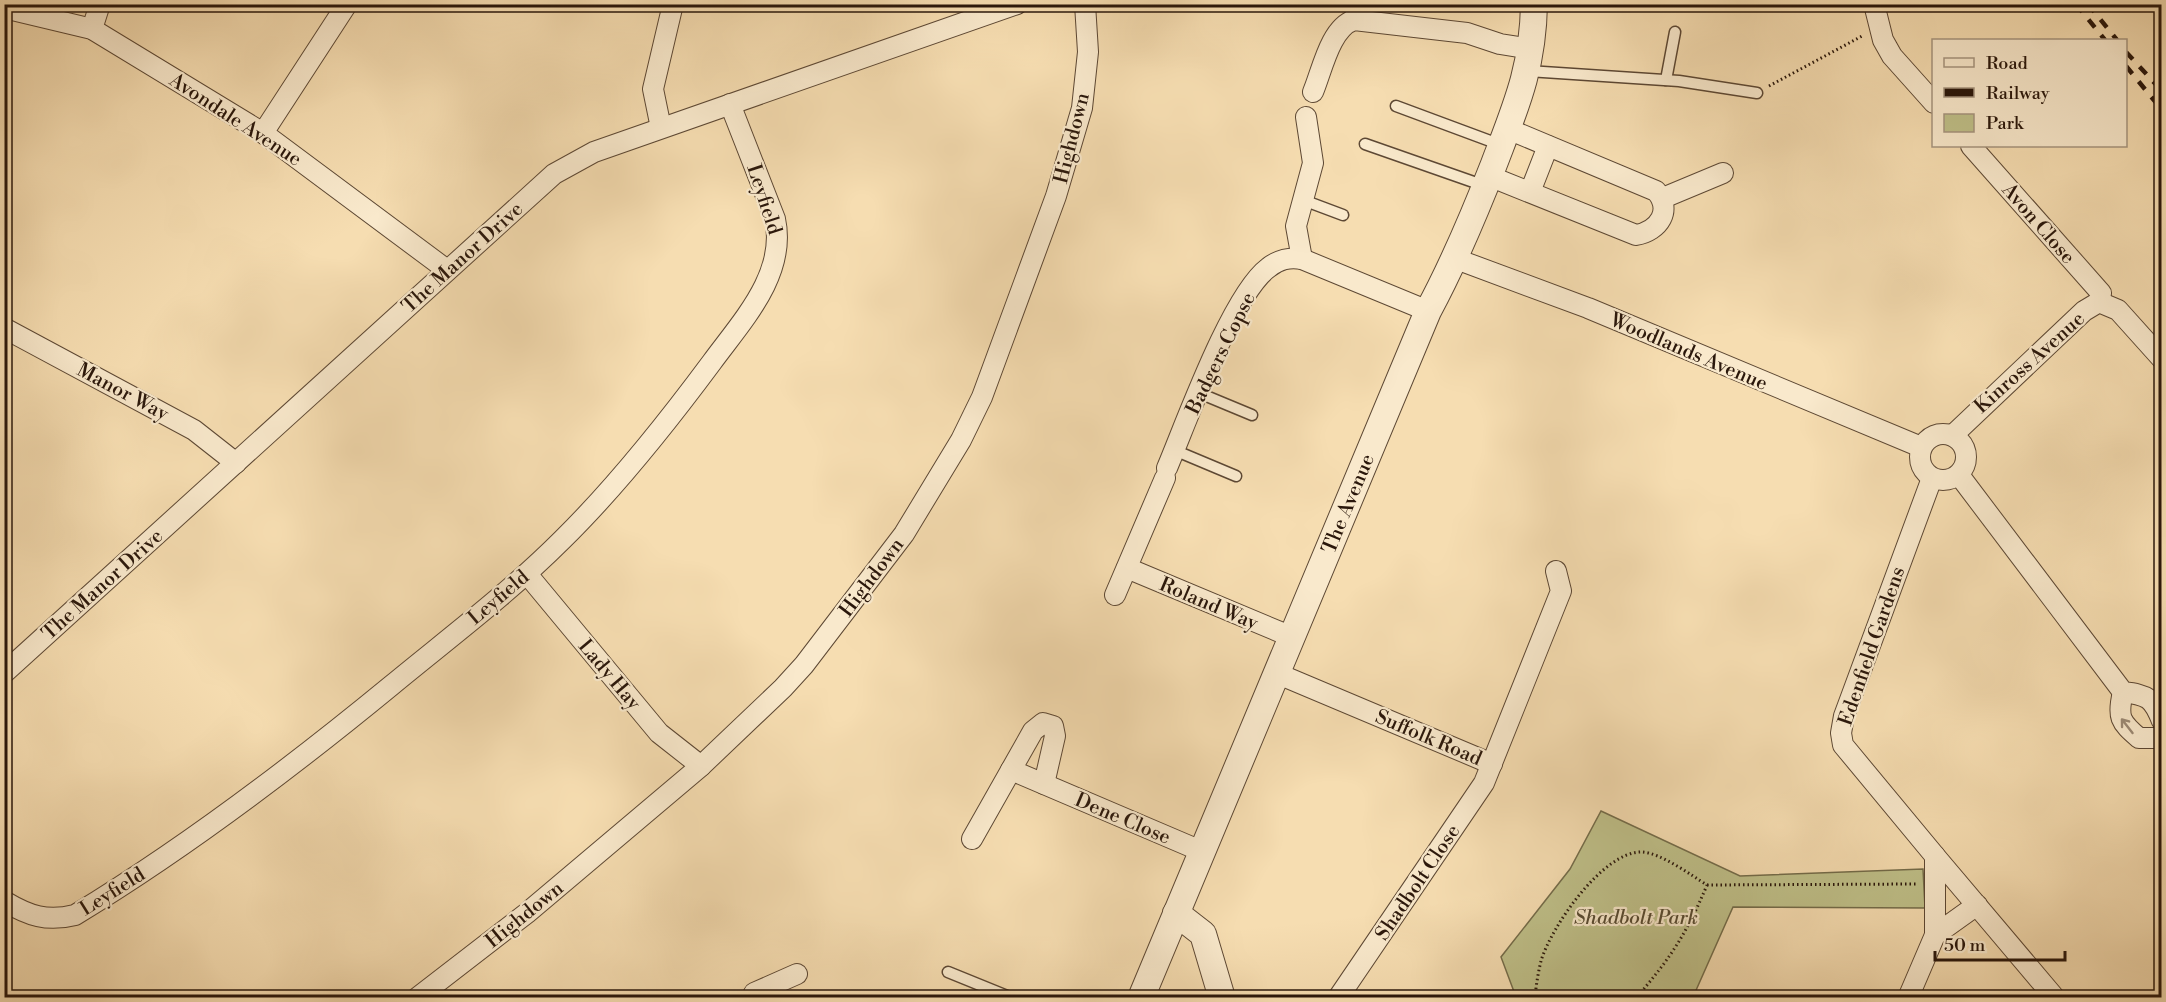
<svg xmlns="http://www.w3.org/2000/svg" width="2166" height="1002" viewBox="0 0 2166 1002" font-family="'Libre Bodoni',serif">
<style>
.green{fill:#bfc089;stroke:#746c4a;stroke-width:1.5}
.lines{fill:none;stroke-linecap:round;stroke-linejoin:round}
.service-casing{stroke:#5d4834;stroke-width:13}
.minor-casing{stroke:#5d4834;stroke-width:22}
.tertiary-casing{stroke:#5d4834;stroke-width:28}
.path{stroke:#2a170b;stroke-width:3;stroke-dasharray:1.5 3;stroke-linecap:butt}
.service{stroke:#f9e9cc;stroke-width:10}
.minor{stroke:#f9e9cc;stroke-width:20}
.tertiary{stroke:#f9e9cc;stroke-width:26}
.rail{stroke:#2a170b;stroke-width:4.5;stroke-dasharray:10 10;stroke-linecap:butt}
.oneway{stroke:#9c8a75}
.labels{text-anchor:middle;stroke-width:4.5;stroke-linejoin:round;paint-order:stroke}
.street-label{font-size:20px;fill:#2a170b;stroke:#f9e9cc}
.park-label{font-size:20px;font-style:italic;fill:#574a31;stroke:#f9e9cc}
</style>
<rect width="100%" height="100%" fill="#f6ddb1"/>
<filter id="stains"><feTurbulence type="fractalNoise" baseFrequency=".00333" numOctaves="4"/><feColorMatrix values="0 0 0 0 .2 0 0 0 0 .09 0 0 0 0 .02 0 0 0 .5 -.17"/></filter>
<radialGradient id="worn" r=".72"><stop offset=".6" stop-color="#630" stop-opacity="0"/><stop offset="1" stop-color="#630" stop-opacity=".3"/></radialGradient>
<polygon class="green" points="1601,811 1740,876 1923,869 1925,908 1733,907 1693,997 1516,997 1501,957 1570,869"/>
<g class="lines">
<g class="service-casing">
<g id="service">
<polyline points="1348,4 1354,20"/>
<polyline points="1528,71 1679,81 1757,93"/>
<polyline points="1666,80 1675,32"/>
<polyline points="1396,106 1501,145"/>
<polyline points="1365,144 1485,186"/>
<polyline points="1303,200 1343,215"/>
<polyline points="1199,393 1252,415"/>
<polyline points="1174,450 1236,476"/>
<polyline points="948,972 1012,998"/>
</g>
</g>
<g class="minor-casing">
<g id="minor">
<polyline points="1874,4 1883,40 1892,56 1934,103"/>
<polyline points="4,8 92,29 263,133 447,270"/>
<polyline points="92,29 100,4"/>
<path d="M1313 92C1322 71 1330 28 1354 20L1467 33 1500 44 1531 49"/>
<polyline points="661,128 653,89 673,4"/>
<polyline points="263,133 347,4"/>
<polyline points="1971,146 2101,293 2099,302"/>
<path d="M1489 176 1636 235C1659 231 1673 210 1656 191L1508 129"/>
<polyline points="1530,192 1548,146"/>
<polyline points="1663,198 1723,173"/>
<polyline points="1302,259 1296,226 1313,163 1306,117"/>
<polyline points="1456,259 1588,308 1921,447"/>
<polyline points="4,328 194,430 236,463"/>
<circle cx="1943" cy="457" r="23"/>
<polyline points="1953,435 2084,311 2099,302 2118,310 2162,359"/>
<path d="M1167 468C1186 423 1232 295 1268 268 1279 259 1289 257 1302 259L1428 311"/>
<path d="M1959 475 2123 692C2148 695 2153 698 2162 721"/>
<polyline points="1127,568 1292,637"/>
<polyline points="527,574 659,733 701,766"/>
<polyline points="1115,595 1165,478"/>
<polyline points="4,673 554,174 594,152 1017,4"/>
<polyline points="1276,673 1492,764"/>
<path d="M2123 692C2117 717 2120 722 2139 738H2159"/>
<polyline points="1011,770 1201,851"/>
<polyline points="972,839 1033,731 1043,723 1053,726 1055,736 1044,784"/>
<polyline points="1935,856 2055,998"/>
<path d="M4 901C29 916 47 922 75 915 187 847 291 768 392 685 449 638 509 593 562 540 617 486 666 424 712 362 742 321 787 274 775 219L730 104"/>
<polyline points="1935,935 1977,905"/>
<polyline points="417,998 527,913 701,766 783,688 804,665 904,534 961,440 982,397 1056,196 1082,108 1088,52 1085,4"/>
<polyline points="752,998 754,993 797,974"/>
<polyline points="1338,998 1484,783 1561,591 1556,571"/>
<polyline points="1908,998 1935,935 1935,856 1843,745 1841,733 1844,716 1932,478"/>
</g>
</g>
<g class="tertiary-casing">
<g id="tertiary">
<polyline points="1176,913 1203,934 1222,998"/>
<path id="s1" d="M1141 998 1428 311C1454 263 1474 215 1494 164 1516 106 1533 68 1534 4"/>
</g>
</g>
<g class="path">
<polyline points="1769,86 1864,35"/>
<polyline points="1707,885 1916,884"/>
<path d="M1535 998C1536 986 1538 973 1541 961 1551 927 1603 851 1642 852 1661 853 1691 875 1707 885 1687 933 1670 959 1636 998"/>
</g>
<use href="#service" class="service"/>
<use href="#minor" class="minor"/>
<use href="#tertiary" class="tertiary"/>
<g class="rail">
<polyline points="2076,4 2105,40"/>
<polyline points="2088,4 2117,40"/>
<polyline points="2126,52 2162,91"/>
<polyline points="2126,66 2162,110"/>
</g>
</g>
<defs><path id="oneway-shaft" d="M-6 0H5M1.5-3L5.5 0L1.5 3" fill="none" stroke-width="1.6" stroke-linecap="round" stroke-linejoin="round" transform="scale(1.5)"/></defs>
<use class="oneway" href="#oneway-shaft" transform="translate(2127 726) rotate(-128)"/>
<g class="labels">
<g class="street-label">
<text transform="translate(236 119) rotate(33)" y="7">Avondale Avenue</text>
<text transform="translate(1071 138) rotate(-76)" y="7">Highdown</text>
<text transform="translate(765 199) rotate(72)" y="7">Leyfield</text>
<text transform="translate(2039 223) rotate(49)" y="7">Avon Close</text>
<text transform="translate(462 257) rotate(-42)" y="7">The Manor Drive</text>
<text transform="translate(1689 351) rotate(23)" y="7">Woodlands Avenue</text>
<text transform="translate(1220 353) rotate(-64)" y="7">Badgers Copse</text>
<text transform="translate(2029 362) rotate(-42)" y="7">Kinross Avenue</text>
<text transform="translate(123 391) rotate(28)" y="7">Manor Way</text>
<text dy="7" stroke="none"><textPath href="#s1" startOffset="536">The Avenue</textPath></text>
<text transform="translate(871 577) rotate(-53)" y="7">Highdown</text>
<text transform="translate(102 584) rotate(-42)" y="7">The Manor Drive</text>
<text transform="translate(498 597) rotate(-40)" y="7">Leyfield</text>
<text transform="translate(1209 603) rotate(23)" y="7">Roland Way</text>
<text transform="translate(1871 646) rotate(-71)" y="7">Edenfield Gardens</text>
<text transform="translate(610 674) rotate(50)" y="7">Lady Hay</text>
<text transform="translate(1429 737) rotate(23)" y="7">Suffolk Road</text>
<text transform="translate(1123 818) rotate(23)" y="7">Dene Close</text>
<text transform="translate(1417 882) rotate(-56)" y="7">Shadbolt Close</text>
<text transform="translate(112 891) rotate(-32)" y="7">Leyfield</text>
<text transform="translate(524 914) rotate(-39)" y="7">Highdown</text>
</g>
<g class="park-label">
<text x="1636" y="924">Shadbolt Park</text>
</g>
</g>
<rect width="2166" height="1002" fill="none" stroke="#f6ddb1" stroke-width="24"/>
<rect x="6" y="6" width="2154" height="990" fill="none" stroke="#2a170b" stroke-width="3"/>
<rect x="12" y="12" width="2142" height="978" fill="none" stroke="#2a170b" stroke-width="1.5"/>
<rect x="1932" y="39" width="195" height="108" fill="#f9e9cc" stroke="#a6957f" stroke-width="1.5"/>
<rect x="1944" y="58" width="30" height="9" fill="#f9e9cc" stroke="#a6957f" stroke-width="1.5"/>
<text x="1986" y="69" font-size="18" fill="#2a170b">Road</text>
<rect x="1944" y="88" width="30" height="9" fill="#2a170b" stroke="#a6957f" stroke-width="1.5"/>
<text x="1986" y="99" font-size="18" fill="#2a170b">Railway</text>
<rect x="1944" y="114" width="30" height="18" fill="#bfc089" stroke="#a6957f" stroke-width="1.5"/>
<text x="1986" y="129" font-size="18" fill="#2a170b">Park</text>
<path d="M1935 951v9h130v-9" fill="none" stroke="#2a170b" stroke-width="3"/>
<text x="1944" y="951" font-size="18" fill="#2a170b" stroke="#f9e9cc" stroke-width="4.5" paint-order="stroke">50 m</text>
<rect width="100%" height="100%" filter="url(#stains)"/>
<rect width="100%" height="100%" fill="url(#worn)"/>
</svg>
